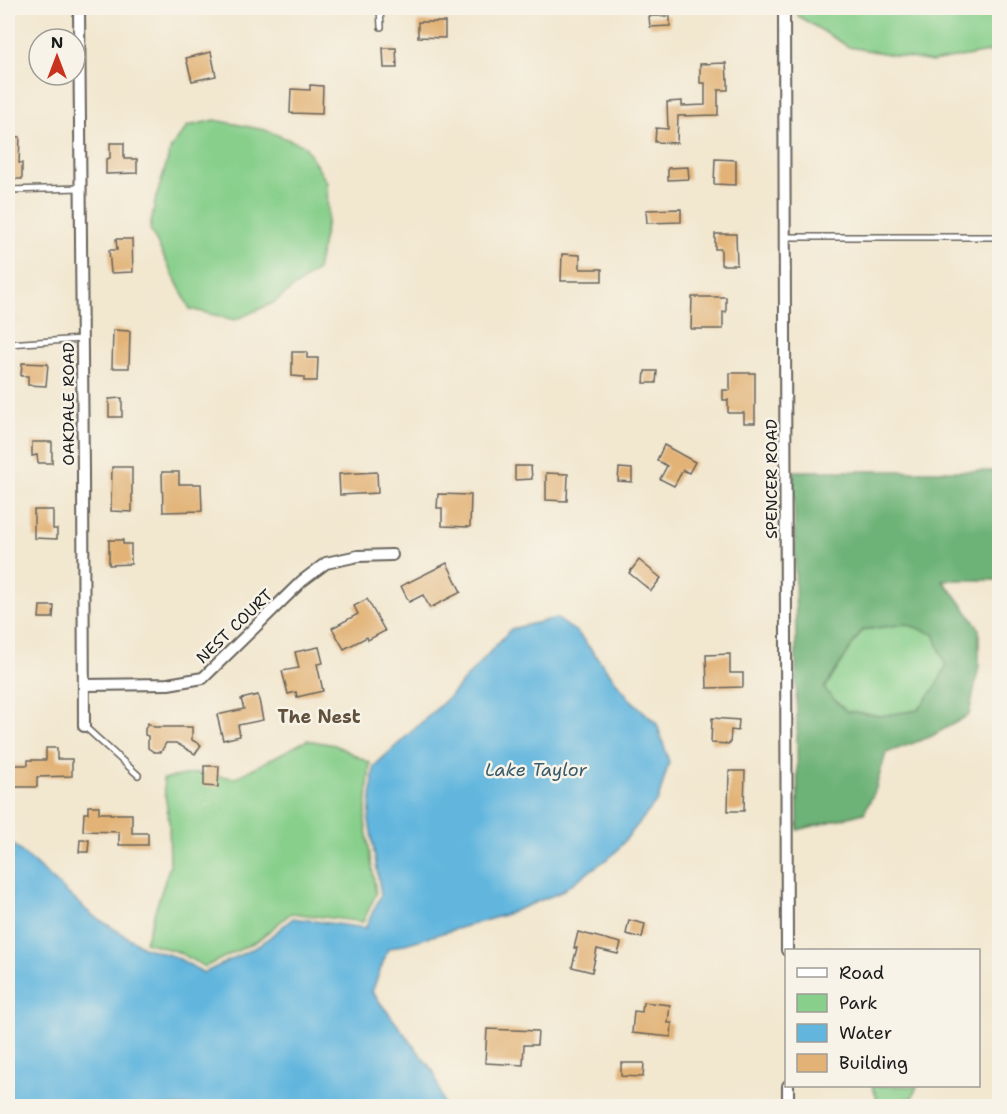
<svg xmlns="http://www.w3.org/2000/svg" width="1007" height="1114" viewBox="0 0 1007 1114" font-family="'Shantell Sans',sans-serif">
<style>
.green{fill:#87cf8b;stroke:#527654;stroke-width:1.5}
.forest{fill:#6db277;stroke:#44674a;stroke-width:1.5;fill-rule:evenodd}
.water{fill:#62b6de;stroke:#3f697d;stroke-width:1.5}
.building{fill:#e2b276}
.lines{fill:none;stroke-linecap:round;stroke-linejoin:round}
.lane-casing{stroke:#67635b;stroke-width:8}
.street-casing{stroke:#67635b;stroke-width:14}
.lane{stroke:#fff;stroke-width:5}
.street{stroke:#fff;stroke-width:10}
.labels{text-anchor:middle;stroke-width:5;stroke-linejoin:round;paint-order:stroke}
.street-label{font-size:16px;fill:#1c1c1c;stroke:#f7f3e8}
.neighbourhood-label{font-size:18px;font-weight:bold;fill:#61503c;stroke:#f7f3e8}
.water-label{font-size:18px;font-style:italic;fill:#385a6a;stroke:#f7f3e8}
</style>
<rect width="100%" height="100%" fill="#f7f3e8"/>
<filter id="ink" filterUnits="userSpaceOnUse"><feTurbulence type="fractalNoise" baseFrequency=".0167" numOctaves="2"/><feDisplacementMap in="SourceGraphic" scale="12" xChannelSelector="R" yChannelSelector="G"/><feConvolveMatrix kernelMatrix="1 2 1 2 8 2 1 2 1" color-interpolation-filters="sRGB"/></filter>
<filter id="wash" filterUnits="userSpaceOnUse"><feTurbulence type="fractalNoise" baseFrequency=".008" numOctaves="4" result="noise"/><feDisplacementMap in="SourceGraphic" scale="24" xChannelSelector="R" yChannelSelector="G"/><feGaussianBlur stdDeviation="1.35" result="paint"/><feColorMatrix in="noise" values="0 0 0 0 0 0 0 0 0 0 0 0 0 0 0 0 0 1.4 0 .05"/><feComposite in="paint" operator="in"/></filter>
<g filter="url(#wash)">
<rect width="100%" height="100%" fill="#f2e7cf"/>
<g class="green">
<polygon points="797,8 999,8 999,50 932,62 849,47 798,16"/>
<polygon points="215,120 265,130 305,146 327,183 328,216 317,270 273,303 235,320 190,309 150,229 155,202 171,148 188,126"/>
<polygon points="906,624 934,634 946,666 935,688 918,710 880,716 846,711 824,690 862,630"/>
<polygon points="307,740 335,745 370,763 365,821 376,894 363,922 291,913 257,941 205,967 178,952 145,942 170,865 169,822 163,779 196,773 235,778"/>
<polygon points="872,1086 917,1086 912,1098 879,1104"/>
</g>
<path class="forest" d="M794 471H1000L999 580H942L956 596 979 628V666L969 715 930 737 886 753 875 791 864 813 798 830ZM906 624 934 634 946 666 935 688 918 710 880 716 846 711 824 689 862 630Z"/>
<polygon class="water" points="556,618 578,633 629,698 657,724 669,762 658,800 614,854 559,893 504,915 388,949 372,992 434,1072 444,1106 8,1106 8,840 92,915 143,947 176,957 204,973 260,945 293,918 365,928 381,895 369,820 374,766 446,700 511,629"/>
<g id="blocks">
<g class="building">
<polygon points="649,16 670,16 670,26 650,27"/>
<polygon points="418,22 445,22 445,38 418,37"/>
<polygon points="383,48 396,48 397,68 384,68"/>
<polygon points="211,52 216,76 192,81 186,58"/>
<polygon points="726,63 727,79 728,79 728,90 718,90 718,115 678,116 677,143 655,142 656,128 668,129 667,102 682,101 682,106 705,105 705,83 700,83 700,64"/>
<polygon points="310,85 323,86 322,114 290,113 291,89 310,90"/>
<polygon points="8,137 20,137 19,163 22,163 22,179 8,179"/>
<polygon points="110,143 124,143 124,159 137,159 137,173 106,174 106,159 110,158"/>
<polygon points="715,159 736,160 736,185 714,184"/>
<polygon points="688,167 689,179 668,180 668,168"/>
<polygon points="681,209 681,222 647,223 646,210"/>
<polygon points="715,234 736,234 737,265 721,265 721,249 715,249"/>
<polygon points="116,239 132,239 133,272 111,273 109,250 117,250"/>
<polygon points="562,254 580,255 580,269 602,269 602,281 561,281"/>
<polygon points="692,297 726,297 726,312 723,312 723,329 691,329"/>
<polygon points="113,330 130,331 129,368 112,368"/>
<polygon points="292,352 307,352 307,358 318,358 317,381 304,381 304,377 292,376"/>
<polygon points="22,363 48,364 46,386 28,385 28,376 21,376"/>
<polygon points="645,371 657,371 656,383 644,383"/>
<polygon points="730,373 755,373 755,423 744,423 744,413 728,413 728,400 723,400 723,390 730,390"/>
<polygon points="122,398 122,417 109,417 109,399"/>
<polygon points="32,442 52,442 52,463 38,463 37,455 32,456"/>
<polygon points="664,445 695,462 689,473 683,470 674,486 660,479 667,466 657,460"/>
<polygon points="515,466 531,466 532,479 515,480"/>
<polygon points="112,467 132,467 132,512 111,511"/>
<polygon points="619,468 632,469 632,482 618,481"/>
<polygon points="162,472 179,472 179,484 201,484 202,511 163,512"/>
<polygon points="377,472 378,493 340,495 339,474"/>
<polygon points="546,473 568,474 567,501 546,500"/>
<polygon points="438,494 471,495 470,527 442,526 442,508 437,508"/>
<polygon points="34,510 53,510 53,529 57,529 57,539 34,538"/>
<polygon points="109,540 123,540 123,544 131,544 131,564 109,565"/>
<polygon points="639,560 661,578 651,591 629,573"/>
<polygon points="447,563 461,592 430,608 423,595 409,602 401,586"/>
<polygon points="367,599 385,631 368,640 367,637 344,649 332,628 358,614 354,606"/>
<polygon points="40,606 54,606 53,618 39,618"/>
<polygon points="319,647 323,663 317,664 323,691 297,697 296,692 288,694 282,671 299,668 295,652"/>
<polygon points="730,654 730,673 743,673 743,687 707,688 706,655"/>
<polygon points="258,695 263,720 238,725 240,736 223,740 217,715 244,709 241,699"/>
<polygon points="712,718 739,720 738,731 731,730 730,744 711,743"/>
<polygon points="148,723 154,727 192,727 192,740 201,745 195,754 176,743 166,743 161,752 154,752 148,748 148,736 145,735 145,729"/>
<polygon points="46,748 57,748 57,759 72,759 72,776 37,777 37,787 10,787 10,765 28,765 28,760 46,760"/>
<polygon points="204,766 219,766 218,787 204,786"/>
<polygon points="729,771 745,771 744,811 728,811"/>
<polygon points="88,806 99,806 99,813 110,813 110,814 132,814 132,833 148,833 148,845 119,845 119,832 83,831 84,813 88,813"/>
<polygon points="80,840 89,840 88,852 79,852"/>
<polygon points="629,920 645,924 642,938 626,934"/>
<polygon points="578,932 621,943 618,954 597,949 592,972 572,967 577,948 574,948"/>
<polygon points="643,1002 670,1005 668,1023 672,1023 671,1037 632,1033 634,1011 642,1012"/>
<polygon points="487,1029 538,1031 537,1045 524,1045 523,1065 485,1063"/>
<polygon points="621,1063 644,1063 643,1077 621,1076"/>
</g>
</g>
</g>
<g filter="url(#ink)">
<use href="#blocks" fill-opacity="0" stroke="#67635b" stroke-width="1.5"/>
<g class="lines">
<g class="lane-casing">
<g id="lane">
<polyline points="380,8 381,27"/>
<polyline points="8,190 81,188"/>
<polyline points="785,237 1000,237"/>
<polyline points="8,344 82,339"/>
<polyline points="84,726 138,775"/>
</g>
</g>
<g class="street-casing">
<g id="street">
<polyline points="79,8 83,472 84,726"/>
<polyline points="784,8 787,950"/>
<polyline points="84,685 168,684 203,678 302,581 326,563 358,556 392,555"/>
<polyline points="788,1086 788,1106"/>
</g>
</g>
<use href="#lane" class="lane"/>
<use href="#street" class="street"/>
</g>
</g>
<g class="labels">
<g class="street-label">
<text transform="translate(68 404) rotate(-90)" y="6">OAKDALE ROAD</text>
<text transform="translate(771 479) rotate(-90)" y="6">SPENCER ROAD</text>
<text transform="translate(234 626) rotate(-44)" y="6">NEST COURT</text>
</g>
<g class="neighbourhood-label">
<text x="319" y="723">The Nest</text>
</g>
<g class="water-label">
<text x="536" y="776">Lake Taylor</text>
</g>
</g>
<rect width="1007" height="1114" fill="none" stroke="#f7f3e8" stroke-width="30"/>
<rect x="785" y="949" width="195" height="138" fill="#f7f3e8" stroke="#9f9d96" stroke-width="1.5"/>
<rect x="797" y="968" width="30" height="9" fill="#ffffff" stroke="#9f9d96" stroke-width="1.5"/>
<text x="839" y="979" font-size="18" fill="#1c1c1c">Road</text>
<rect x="797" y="994" width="30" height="18" fill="#87cf8b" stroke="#9f9d96" stroke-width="1.5"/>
<text x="839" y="1009" font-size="18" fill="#1c1c1c">Park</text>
<rect x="797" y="1024" width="30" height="18" fill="#62b6de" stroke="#9f9d96" stroke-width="1.5"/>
<text x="839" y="1039" font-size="18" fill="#1c1c1c">Water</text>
<rect x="797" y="1054" width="30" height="18" fill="#e2b276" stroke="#9f9d96" stroke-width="1.5"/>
<text x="839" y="1069" font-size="18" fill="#1c1c1c">Building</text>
<g transform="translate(57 57)"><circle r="28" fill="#f7f3e8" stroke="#9f9d96" stroke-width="1.5"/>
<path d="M0-4.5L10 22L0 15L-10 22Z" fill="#c8321e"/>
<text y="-9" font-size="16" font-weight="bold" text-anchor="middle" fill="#1c1c1c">N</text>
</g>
</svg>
